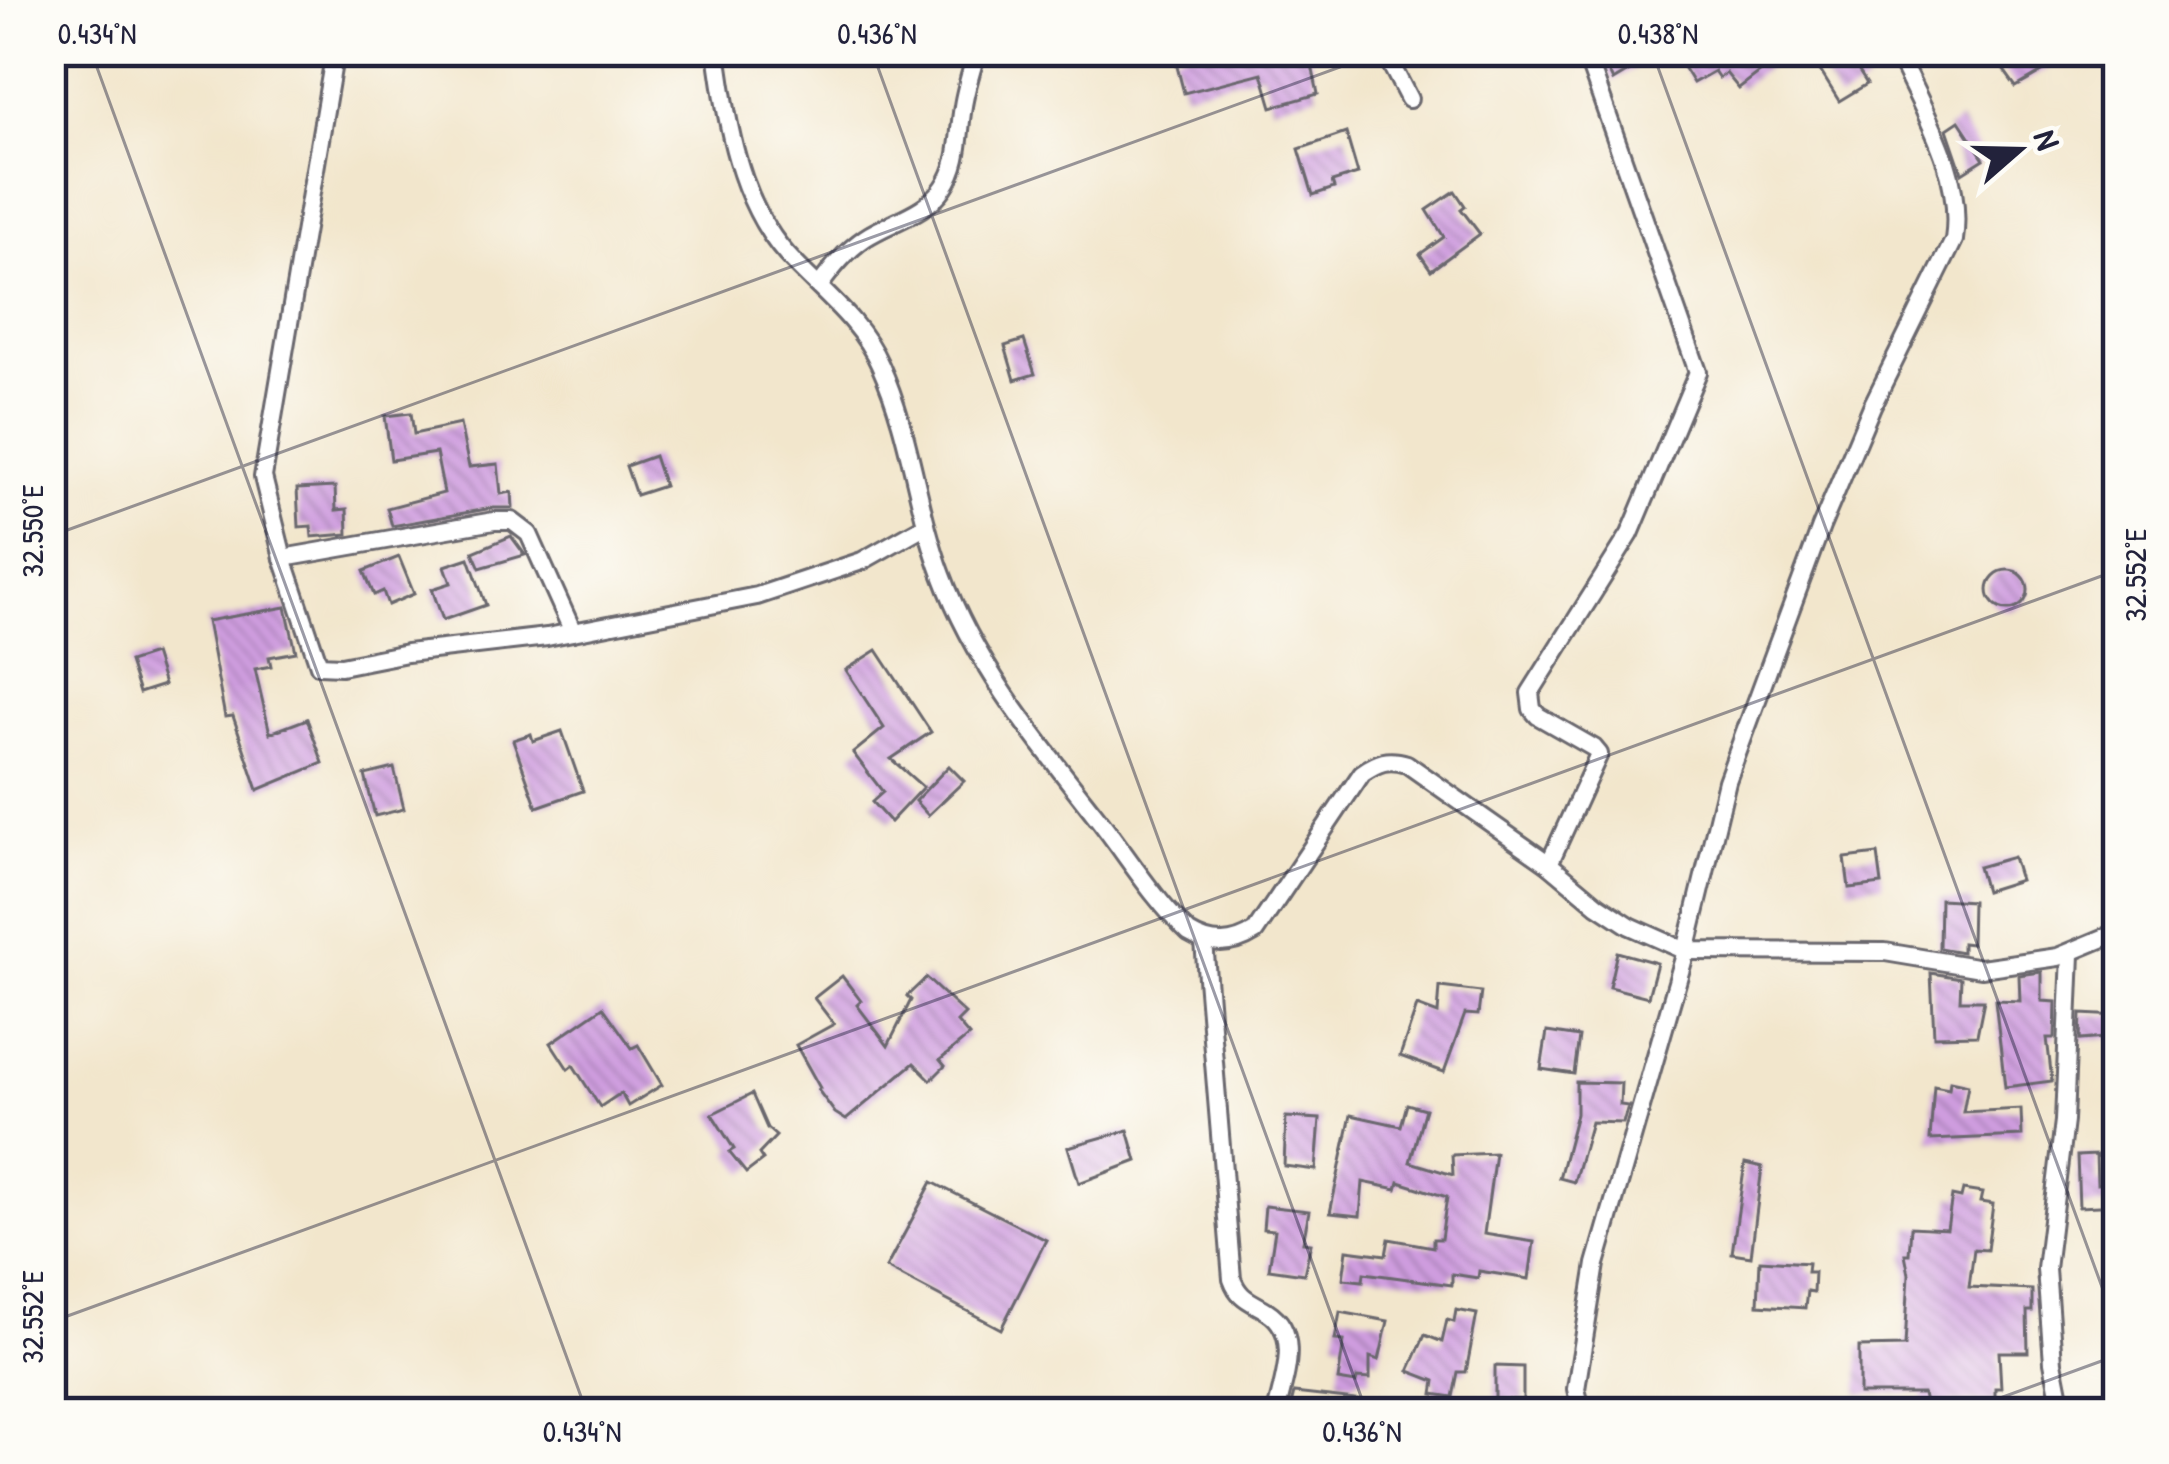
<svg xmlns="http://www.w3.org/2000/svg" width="2169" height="1464" viewBox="0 0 2169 1464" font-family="'Patrick Hand',sans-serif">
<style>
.building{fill:url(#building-back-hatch)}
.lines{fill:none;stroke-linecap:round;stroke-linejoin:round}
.street-casing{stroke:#6b676e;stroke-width:22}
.street{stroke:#fff;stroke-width:16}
.ticks{fill:none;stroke:#22223b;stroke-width:3;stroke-opacity:0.45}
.neatline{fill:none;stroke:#22223b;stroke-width:4.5}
.ticks-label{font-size:30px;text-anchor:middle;fill:#22223b}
</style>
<defs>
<pattern id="building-back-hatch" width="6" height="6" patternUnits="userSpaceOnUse" patternTransform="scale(3)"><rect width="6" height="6" fill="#cf9ddf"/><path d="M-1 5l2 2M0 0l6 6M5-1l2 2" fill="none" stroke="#a880b6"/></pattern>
</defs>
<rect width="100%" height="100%" fill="#fdfcf7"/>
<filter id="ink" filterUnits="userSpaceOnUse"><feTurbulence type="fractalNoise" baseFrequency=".00833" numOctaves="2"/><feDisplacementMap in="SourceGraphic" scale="24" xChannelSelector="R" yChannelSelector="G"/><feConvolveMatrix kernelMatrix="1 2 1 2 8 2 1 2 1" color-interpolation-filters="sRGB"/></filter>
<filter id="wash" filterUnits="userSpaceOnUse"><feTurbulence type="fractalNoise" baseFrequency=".004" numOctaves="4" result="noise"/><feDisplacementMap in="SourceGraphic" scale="48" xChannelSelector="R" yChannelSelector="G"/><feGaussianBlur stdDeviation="2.7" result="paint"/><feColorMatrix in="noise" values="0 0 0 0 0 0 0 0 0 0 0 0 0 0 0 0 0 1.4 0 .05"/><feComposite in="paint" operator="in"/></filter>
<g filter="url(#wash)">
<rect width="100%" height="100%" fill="#f2e6cc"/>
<g id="blocks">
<g class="building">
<polygon points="1188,51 1309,51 1318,94 1272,107 1262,73 1184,93 1174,55"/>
<polygon points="1599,51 1663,51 1613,81"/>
<polygon points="1673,51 1758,51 1769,66 1739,89 1726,73 1719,78 1714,71 1693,83"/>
<polygon points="1837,51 1846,51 1867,84 1839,101 1816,64"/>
<polygon points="2012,51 2034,51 2051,67 2016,87 1998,62"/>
<polygon points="1959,121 1984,159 1962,173 1947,129"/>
<polygon points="1346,133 1358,174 1332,182 1334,188 1313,195 1299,149"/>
<polygon points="1455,191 1465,206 1461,209 1480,234 1431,270 1420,254 1444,237 1427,210"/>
<polygon points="1024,340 1035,374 1015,380 1005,346"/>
<polygon points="411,413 414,434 460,424 469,467 498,464 501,494 512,492 513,508 492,508 392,526 387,508 444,493 436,453 391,460 385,416"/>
<polygon points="654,456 664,486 636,495 626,466"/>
<polygon points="335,487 336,510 347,509 348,534 312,537 311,526 299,527 297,489"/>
<polygon points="511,536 525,555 480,568 473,552"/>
<polygon points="399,557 414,594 388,605 383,591 374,595 364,571"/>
<polygon points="469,558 486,605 443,620 432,589 451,583 445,566"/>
<circle cx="2008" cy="590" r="20"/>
<polygon points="286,607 296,652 269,657 271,666 255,669 270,733 307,719 323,763 258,790 233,716 225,717 207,621"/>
<polygon points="877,650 931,732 891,759 923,787 890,822 872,802 883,792 853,753 884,728 846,670"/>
<polygon points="154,654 164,685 139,693 129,662"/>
<polygon points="562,731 583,791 537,807 513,740 531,734 533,741"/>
<polygon points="949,766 964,781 928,815 915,801"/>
<polygon points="394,768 404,809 375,816 365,775"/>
<polygon points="1878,854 1882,884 1849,888 1845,858"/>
<polygon points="2013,857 2020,880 1985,891 1978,867"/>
<polygon points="1940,899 1972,901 1971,944 1962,943 1962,952 1939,948"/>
<polygon points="1617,952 1657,963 1648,997 1609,987"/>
<polygon points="2042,972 2042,1001 2056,1002 2055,1038 2047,1038 2052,1081 2005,1087 1995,1000 2020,1001 2019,975"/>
<polygon points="1931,973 1961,978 1960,1000 1984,1000 1977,1035 1934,1036"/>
<polygon points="842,976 861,1001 857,1005 888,1046 911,1000 907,996 926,978 965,1014 957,1022 969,1036 940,1060 945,1066 931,1080 914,1063 846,1120 835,1113 818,1090 820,1088 796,1045 834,1024 814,998"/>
<polygon points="1440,987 1481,992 1478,1015 1465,1014 1444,1072 1400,1056 1417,1006 1438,1014"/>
<polygon points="603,1007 632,1048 638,1045 662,1085 628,1106 621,1093 600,1107 573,1065 568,1069 551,1043"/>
<polygon points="2081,1014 2118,1016 2118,1037 2080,1040"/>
<polygon points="1547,1032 1579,1037 1574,1074 1541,1069"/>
<polygon points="1950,1081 1968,1085 1963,1112 2021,1109 2022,1136 1930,1140 1934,1086 1949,1089"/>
<polygon points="1576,1082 1621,1083 1620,1105 1628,1106 1623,1123 1591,1122 1574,1182 1559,1178 1576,1114"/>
<polygon points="752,1094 767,1128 776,1136 759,1154 763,1160 746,1173 729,1152 734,1149 712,1114"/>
<polygon points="1407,1104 1425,1109 1410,1162 1453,1175 1452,1155 1495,1153 1484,1234 1534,1242 1529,1279 1479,1271 1478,1278 1452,1274 1452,1285 1364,1273 1363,1281 1343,1279 1347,1250 1386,1255 1389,1239 1433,1247 1433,1239 1441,1239 1447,1197 1399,1182 1397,1189 1363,1182 1360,1216 1330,1213 1351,1115 1401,1126"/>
<polygon points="1286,1117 1320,1119 1316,1170 1284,1166"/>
<polygon points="1128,1130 1137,1161 1079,1183 1068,1147"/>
<polygon points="2096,1155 2097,1184 2118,1180 2118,1205 2079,1207 2077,1156"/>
<polygon points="1745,1163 1762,1167 1751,1256 1732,1253"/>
<polygon points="932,1182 1046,1240 1001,1329 886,1268"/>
<polygon points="1963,1190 1982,1193 1980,1202 1993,1204 1987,1250 1974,1249 1969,1287 2032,1290 2032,1311 2027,1311 2028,1352 1999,1352 2001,1388 1995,1388 1995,1402 1925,1404 1923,1394 1859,1394 1859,1347 1905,1346 1909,1274 1905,1254 1909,1254 1911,1227 1947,1229 1952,1196 1961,1198"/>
<polygon points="1265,1206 1309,1211 1303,1242 1311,1243 1304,1274 1269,1269 1275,1230 1263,1229"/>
<polygon points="1760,1260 1808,1263 1807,1272 1814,1272 1813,1292 1807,1291 1805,1308 1758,1305"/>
<polygon points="1456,1310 1477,1314 1466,1372 1458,1372 1453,1397 1433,1394 1435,1381 1409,1371 1425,1335 1442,1342 1447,1320 1454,1322"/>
<polygon points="1340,1312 1388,1321 1379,1360 1370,1357 1370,1379 1357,1378 1356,1383 1338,1380 1344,1341 1335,1340"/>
<polygon points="1495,1366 1523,1367 1523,1400 1495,1400"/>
<polygon points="1294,1393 1365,1401 1364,1413 1289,1413"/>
</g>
</g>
</g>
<g filter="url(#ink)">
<use href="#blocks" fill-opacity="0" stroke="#6b676e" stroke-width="3"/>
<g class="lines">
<g class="street-casing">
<g id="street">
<polyline points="335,51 263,477 283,558 319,665 341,666 407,653 547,637 757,596 862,561 926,525"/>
<path d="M717 51C726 121 739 201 787 255 820 291 860 319 880 365 911 433 916 506 942 575 975 664 1035 738 1093 812 1125 852 1152 898 1189 933 1212 947 1233 946 1255 932L1362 773C1378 762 1388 758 1407 764L1549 864 1598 905 1630 926 1686 951 1885 952 1981 968 2058 957 2118 932"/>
<polyline points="1384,51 1409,99"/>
<path d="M820 285C833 267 846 251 865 238 891 221 926 214 944 187 961 162 958 135 963 106 966 87 972 69 977 51"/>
<polyline points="283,558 494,521 512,521 529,534 573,632"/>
<polyline points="1549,864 1599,754 1594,748 1538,716 1532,709 1530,693 1630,534 1698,372 1585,51"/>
<path d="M1204 942 1232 1279C1239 1299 1251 1301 1267 1311 1303 1334 1283 1380 1276 1413"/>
<path d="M1582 1413 1576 1389 1596 1264 1686 951 1727 781 1821 527 1872 406 1954 240C1964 173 1923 111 1896 51"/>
<polyline points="2063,1413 2053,1362 2046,1269 2064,1121 2071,954"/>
<polyline points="2095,1413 2118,1394"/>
</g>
</g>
<use href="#street" class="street"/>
</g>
</g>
<path class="ticks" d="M91 51 587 1413M872 51 1367 1413M1652 51 2118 1331M51 536 1384 51M51 1322 2118 570M1959 1413 2118 1355"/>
<rect width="2169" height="1464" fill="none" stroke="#fdfcf7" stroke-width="132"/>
<g transform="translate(2019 150) rotate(70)" stroke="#fdfcf7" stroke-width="9" paint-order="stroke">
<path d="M0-9L21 45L0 30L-21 45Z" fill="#22223b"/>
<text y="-18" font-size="33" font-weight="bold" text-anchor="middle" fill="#22223b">N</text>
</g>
<rect x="66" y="66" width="2037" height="1332" class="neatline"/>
<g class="ticks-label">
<text x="97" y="44">0.434°N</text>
<text x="877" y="44">0.436°N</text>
<text x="1658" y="44">0.438°N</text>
<text transform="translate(33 531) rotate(-90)" y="10">32.550°E</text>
<text transform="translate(2136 575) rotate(-90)" y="10">32.552°E</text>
<text transform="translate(33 1317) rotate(-90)" y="10">32.552°E</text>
<text x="582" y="1442">0.434°N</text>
<text x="1362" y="1442">0.436°N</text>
</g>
</svg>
